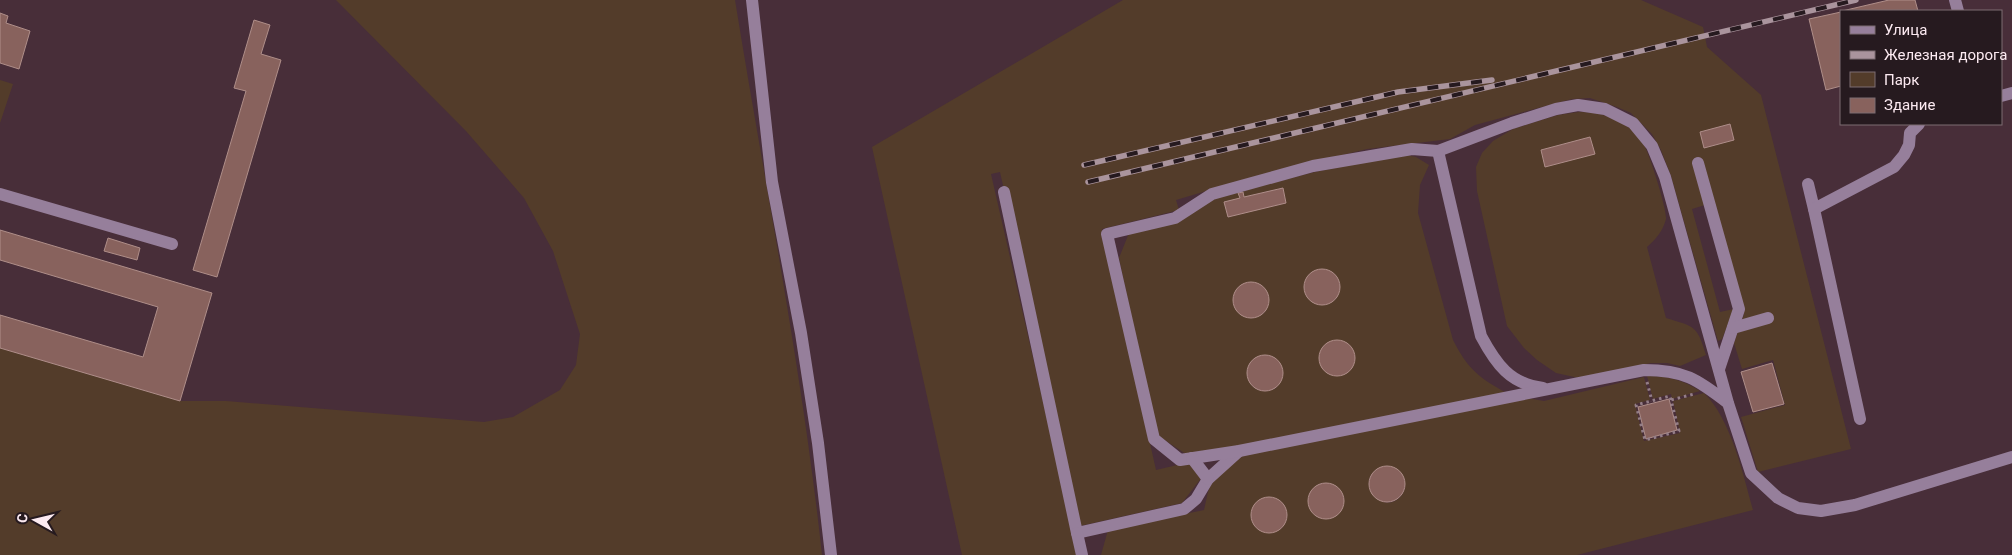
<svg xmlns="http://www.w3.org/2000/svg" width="2012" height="555" viewBox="0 0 2012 555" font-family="Roboto,sans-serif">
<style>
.green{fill:#533c2a;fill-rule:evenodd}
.building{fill:#88625d;stroke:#af8e89}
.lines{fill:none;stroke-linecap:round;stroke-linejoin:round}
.path{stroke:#947e87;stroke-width:3;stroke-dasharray:2.5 4;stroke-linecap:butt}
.minor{stroke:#967f9b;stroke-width:12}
.rail-casing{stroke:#aa949d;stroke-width:5.5}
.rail{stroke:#261a1f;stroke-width:4;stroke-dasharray:11;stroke-linecap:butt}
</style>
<rect width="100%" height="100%" fill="#482e39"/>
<g class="green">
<path d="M336 0H735C765 185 802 369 822 555H0V348L180 401H226L484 422 513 417 560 390 576 365 580 334 553 251 524 198 466 131Z"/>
<path d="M1123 0H1641L1703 27 1707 47 1761 95 1851 449 1758 472 1741 417 1785 405 1773 360 1742 369 1734 343 1744 314 1702 158 1705 205 1692 209 1720 312 1734 309 1722 339 1718 341 1671 176 1661 150 1652 134 1631 113 1617 107 1590 98 1572 99 1475 125 1450 139 1367 149 1260 175 1176 200 1179 210 1102 229 1156 470 1190 462 1202 477 1182 503 1080 526 1000 172 991 174 1078 555H962L872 147ZM1730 124 1734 140 1704 148 1700 132Z"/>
<polygon points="0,80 13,84 0,123"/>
<path d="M1579 112C1599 112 1617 117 1632 130 1637 134 1642 140 1644 145 1650 155 1667 210 1666 219 1663 231 1656 239 1647 247L1666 318C1695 327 1697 325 1706 355L1680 366 1667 363H1651L1579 378 1556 373 1537 360 1524 348 1507 326 1477 191 1476 167 1482 153 1493 141 1513 129 1558 115ZM1590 137 1595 154 1545 167 1541 150Z"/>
<path d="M1407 155 1416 157 1429 165 1420 185 1418 213 1453 340C1467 368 1480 379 1507 393L1189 456 1157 435 1119 258 1129 233 1218 197 1315 172 1386 158ZM1282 188 1286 203 1228 217 1224 202 1240 198 1239 193 1243 192 1244 197ZM1321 269C1338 270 1345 285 1336 299L1324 305C1307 304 1299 288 1309 275ZM1249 282C1266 283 1273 299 1264 313L1252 318 1240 314 1233 303C1233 292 1238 285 1249 282ZM1332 341C1349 340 1360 352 1352 368 1342 381 1325 377 1320 362L1322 349ZM1267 355C1278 358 1283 365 1282 377L1276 388C1247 403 1233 358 1267 355Z"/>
<path d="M1647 376C1668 376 1683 380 1700 391L1672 399 1671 394 1653 399Z"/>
<path d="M1644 377 1650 400 1635 404 1644 441 1680 433 1673 401 1704 393C1731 419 1743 474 1753 510L1577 555H1101L1108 530 1204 510 1208 492 1212 482 1242 454 1527 398 1544 401ZM1386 466C1399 468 1410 479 1403 493 1386 522 1346 477 1386 466ZM1321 483C1333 482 1340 487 1344 498L1341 510 1331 518C1314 520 1304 507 1311 491ZM1267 498C1278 498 1285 504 1287 516L1282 528 1270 533C1254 532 1245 518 1256 503Z"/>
</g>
<g class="building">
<polygon points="1889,0 1915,0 1918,11 1842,11"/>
<polygon points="1841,12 1841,86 1826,90 1809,19"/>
<polygon points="0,13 8,16 6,23 30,31 19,69 0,63"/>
<polygon points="254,20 270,25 261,54 281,60 217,277 193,270 246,91 234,88"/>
<polygon points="1730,124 1734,140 1704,148 1700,132"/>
<polygon points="1590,137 1595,154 1545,167 1541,150"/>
<polygon points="1283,188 1286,203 1228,217 1224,202 1240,198 1238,193 1243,192 1244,197"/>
<polygon points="0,230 212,293 180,401 0,348 0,315 143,357 158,307 0,260"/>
<polygon points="108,238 140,248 137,260 104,251"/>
<circle cx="1322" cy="287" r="18"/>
<circle cx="1251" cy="300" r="18"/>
<circle cx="1337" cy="358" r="18"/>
<circle cx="1265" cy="373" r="18"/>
<polygon points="1772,363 1784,404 1753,412 1741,372"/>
<polygon points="1669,399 1677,430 1646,439 1638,407"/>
<circle cx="1387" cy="484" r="18"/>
<circle cx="1326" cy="501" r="18"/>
<circle cx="1269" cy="515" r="18"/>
</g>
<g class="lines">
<g class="path">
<polyline points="1647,382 1652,401"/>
<polyline points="1671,400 1670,396 1636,405 1645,440 1679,431 1671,400 1694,394"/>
</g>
<g class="minor">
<polyline points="752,0 772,182 801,333 818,443 831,555"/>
<polyline points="1955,0 1958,11"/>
<polyline points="2001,96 2012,93"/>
<path d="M1438 151 1481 336C1496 364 1510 384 1543 388"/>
<polyline points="1698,163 1739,309 1719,369"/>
<polyline points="1808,184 1814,209"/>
<polyline points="1004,192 1077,533 1184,509 1196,499 1208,479 1239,451"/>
<polyline points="0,194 172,244"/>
<polyline points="1733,328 1768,318"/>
<path d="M1728 403C1697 379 1684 370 1644 370L1239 451 1180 460 1154 439 1107 234 1175 218 1212 194 1313 166 1412 149 1438 151 1512 123 1556 109 1578 105 1605 109 1633 123 1652 146 1665 177 1728 403 1751 473 1778 498 1798 508 1821 511 1855 505 2012 457"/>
<polyline points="1860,419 1814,209 1894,167 1904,155 1909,145 1910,133 1919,124"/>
<polyline points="1192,458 1208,479"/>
<polyline points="1077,533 1082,555"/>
</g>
<g class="rail-casing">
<g id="rail">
<polyline points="1084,165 1398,92 1492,80"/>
<polyline points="1088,182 1856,0"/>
</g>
</g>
<use href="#rail" class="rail"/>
</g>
<rect x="1840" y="10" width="162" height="115" fill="#261a1f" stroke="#7c6d73"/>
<rect x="1850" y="26" width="25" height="8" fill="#967f9b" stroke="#7c6d73"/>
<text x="1884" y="35" font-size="15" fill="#fceaf1">Улица</text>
<rect x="1850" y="51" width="25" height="8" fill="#aa949d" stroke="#7c6d73"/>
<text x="1884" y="60" font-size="15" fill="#fceaf1">Железная дорога</text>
<rect x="1850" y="72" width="25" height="15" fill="#533c2a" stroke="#7c6d73"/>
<text x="1884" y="85" font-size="15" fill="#fceaf1">Парк</text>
<rect x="1850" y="98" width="25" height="15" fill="#88625d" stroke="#7c6d73"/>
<text x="1884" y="110" font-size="15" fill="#fceaf1">Здание</text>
<g transform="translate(35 520) rotate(278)" stroke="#261a1f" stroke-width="4" paint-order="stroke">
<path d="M0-4L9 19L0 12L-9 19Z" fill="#fceaf1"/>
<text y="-8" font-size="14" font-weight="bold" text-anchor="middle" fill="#fceaf1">С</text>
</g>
</svg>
